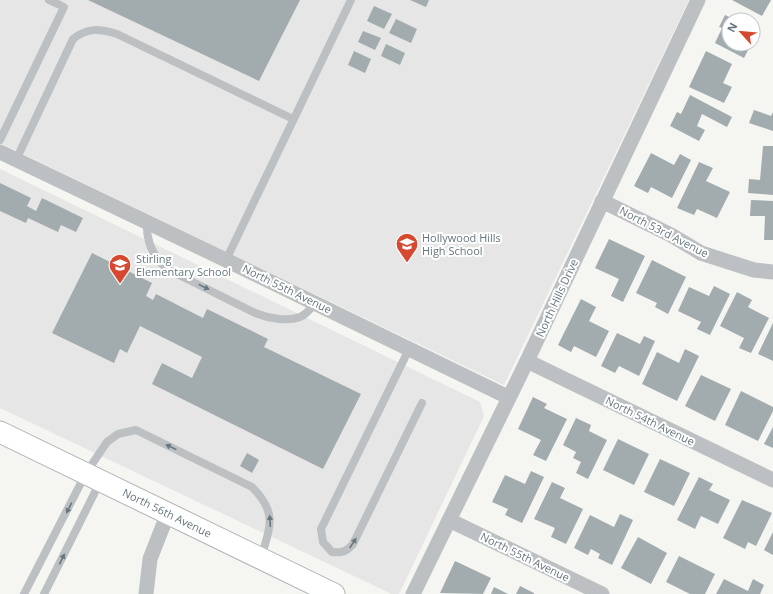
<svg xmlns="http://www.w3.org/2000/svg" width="773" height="594" viewBox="0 0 773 594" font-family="'Open Sans',sans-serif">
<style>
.built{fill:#e5e6e5}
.building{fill:#a2acaf}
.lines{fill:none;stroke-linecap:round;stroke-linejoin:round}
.secondary-casing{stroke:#aeb4b8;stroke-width:23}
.lane{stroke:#bcc0c3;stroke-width:8}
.street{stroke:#bcc0c3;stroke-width:15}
.secondary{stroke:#fff;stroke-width:21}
.oneway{fill:#667780}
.labels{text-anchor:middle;stroke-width:4;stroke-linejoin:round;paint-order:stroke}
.street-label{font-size:11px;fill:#667780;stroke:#fff}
.poi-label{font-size:11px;fill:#667780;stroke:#fff;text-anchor:start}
</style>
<rect width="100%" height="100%" fill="#f5f5f1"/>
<g class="built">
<polygon points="0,0 689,0 504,385 0,143"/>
<polygon points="0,169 480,402 484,416 399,594 392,594 0,408"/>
</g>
<g class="building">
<polygon points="88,0 300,0 259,81"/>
<polygon points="410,0 429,0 426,7"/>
<polygon points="732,0 771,0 762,16"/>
<polygon points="374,6 392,14 384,29 367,21"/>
<polygon points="725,15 736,20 729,20 729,44 751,44 744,58 715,43 722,28 719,27"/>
<polygon points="396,19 417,29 411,43 389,33"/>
<polygon points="363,31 381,38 375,50 358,42"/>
<polygon points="386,44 405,53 400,65 381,56"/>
<polygon points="354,51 371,59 365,73 348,65"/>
<polygon points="706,51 732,64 723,83 732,87 724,103 689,87"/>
<polygon points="690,95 732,117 727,127 702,114 697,126 705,130 699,141 670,126 677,112 681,114"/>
<polygon points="754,110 771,116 773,112 773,131 749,123"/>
<polygon points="763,146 773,146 773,195 748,193 749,179 760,180"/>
<polygon points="651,153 674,165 680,154 691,160 672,198 651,187 648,193 634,186"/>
<polygon points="699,162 713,168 706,181 730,192 717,218 697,209 694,215 677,208"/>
<polygon points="0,183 31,198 27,206 36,211 42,198 83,218 76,232 61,225 58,232 28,218 26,223 0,211"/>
<polygon points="751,200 773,201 773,240 764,240 765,216 750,216"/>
<polygon points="609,239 645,256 623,302 611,296 619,279 595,268"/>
<polygon points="92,253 152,283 146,296 153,300 156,294 203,318 207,309 268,339 264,347 361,394 323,469 152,384 162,363 192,378 202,357 140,326 127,353 120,349 114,363 52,333"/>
<polygon points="652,260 686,277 668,314 655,307 657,303 636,293"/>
<polygon points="714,286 730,294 710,335 697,329 701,322 678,311 689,287 709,296"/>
<polygon points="737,292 752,300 748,307 769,318 751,353 739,348 744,338 720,326"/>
<polygon points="581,299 596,307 589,321 609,331 596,357 574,346 571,352 558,345"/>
<polygon points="773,323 773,361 758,354"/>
<polygon points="617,333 640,344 644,336 655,341 639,376 619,366 615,373 601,366"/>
<polygon points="685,349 699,356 677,401 642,384 657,352 679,363"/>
<polygon points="701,375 731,389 715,421 685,406"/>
<polygon points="741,391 773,407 773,411 758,441 725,425"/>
<polygon points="533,397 547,404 544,408 567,419 546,461 533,455 541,440 518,429"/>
<polygon points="576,418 591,425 589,431 607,440 588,479 576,473 581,462 573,458 576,452 563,445"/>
<polygon points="773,427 773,448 764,444"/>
<polygon points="618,439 649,454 634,485 603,470"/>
<polygon points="247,453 259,460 252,473 240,466"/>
<polygon points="660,459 690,473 674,506 644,492"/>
<polygon points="531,471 544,477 522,523 505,515 508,509 492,502 505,475 525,484"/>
<polygon points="699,477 713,484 709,490 730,500 718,524 701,516 695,529 677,520"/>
<polygon points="552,482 565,488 560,498 583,509 566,544 551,537 555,528 534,519"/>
<polygon points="742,500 772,513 756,546 748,542 745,549 723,538"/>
<polygon points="620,514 633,520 612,565 598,558 600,554 591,549 588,555 574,548 590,515 614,527"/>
<polygon points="773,532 773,555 764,550"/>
<polygon points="638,537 667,553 651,584 621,568"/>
<polygon points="679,556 715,574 705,594 690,594 666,582"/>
<polygon points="455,561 491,578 483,594 440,593"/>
<polygon points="724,579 748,591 753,579 764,585 760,594 716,594"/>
<polygon points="520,586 534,593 534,594 516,594"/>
<polygon points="494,587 508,594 491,594"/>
</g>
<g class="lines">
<g class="secondary-casing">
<polyline id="secondary" points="0,432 334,594"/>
</g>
<g class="lane">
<polyline points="0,140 64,7 49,0"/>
<path d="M16 160 73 39C88 27 100 29 117 34L293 119"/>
<path d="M147 222C146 241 152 256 167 269L255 313C268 318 287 322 300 317 307 314 311 308 315 303"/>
<polyline points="226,260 351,0"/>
<path d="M409 349 321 529 323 542 332 552C342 553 346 552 353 544L422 403"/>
<path d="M24 594 86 473 107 442 118 434 136 430 252 487C278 513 270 527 261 558"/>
<polyline points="44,594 100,482"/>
</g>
<g class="street">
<polyline points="0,152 226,260 508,397"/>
<polyline points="602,201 671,235 701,253 754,270 773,272"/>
<polyline points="527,361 773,480"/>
<polyline points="449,520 602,594"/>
<polyline points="146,594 150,559 168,513"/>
<polyline points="413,594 527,361 698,0"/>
</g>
<use href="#secondary" class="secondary"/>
</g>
<defs><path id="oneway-solid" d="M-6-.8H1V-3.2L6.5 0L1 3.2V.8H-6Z"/></defs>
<g class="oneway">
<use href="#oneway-solid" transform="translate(204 287) rotate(26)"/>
<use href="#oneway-solid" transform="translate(171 447) rotate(-154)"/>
<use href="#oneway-solid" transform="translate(69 508) rotate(117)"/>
<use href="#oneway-solid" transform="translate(270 521) rotate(-93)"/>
<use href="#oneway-solid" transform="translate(353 543) rotate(-57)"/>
<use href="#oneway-solid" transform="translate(62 559) rotate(-64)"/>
</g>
<defs>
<g id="school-pin" transform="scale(1.15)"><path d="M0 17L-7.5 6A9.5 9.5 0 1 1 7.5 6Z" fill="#d64830" stroke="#fff"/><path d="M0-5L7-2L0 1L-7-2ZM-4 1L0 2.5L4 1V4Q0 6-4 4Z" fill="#fff"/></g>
</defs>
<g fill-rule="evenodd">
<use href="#school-pin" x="407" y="244"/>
<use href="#school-pin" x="120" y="265"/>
</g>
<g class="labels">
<g class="street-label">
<text transform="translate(664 232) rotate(27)" y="4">North 53rd Avenue</text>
<text transform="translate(287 289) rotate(26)" y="4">North 55th Avenue</text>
<text transform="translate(557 298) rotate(-65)" y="4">North Hills Drive</text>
<text transform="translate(650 421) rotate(26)" y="4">North 54th Avenue</text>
<text transform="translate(167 513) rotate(26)" y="4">North 56th Avenue</text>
<text transform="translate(525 557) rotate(26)" y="4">North 55th Avenue</text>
</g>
<g class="poi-label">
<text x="422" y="242">Hollywood Hills<tspan x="422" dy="13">High School</tspan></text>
<text x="136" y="263">Stirling<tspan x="136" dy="13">Elementary School</tspan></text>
</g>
</g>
<g transform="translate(741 32) rotate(297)"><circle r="19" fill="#ffffff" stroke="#c2c9cc"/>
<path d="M0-3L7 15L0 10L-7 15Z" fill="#d64830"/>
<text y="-6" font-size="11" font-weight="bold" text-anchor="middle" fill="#667780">N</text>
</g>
</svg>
